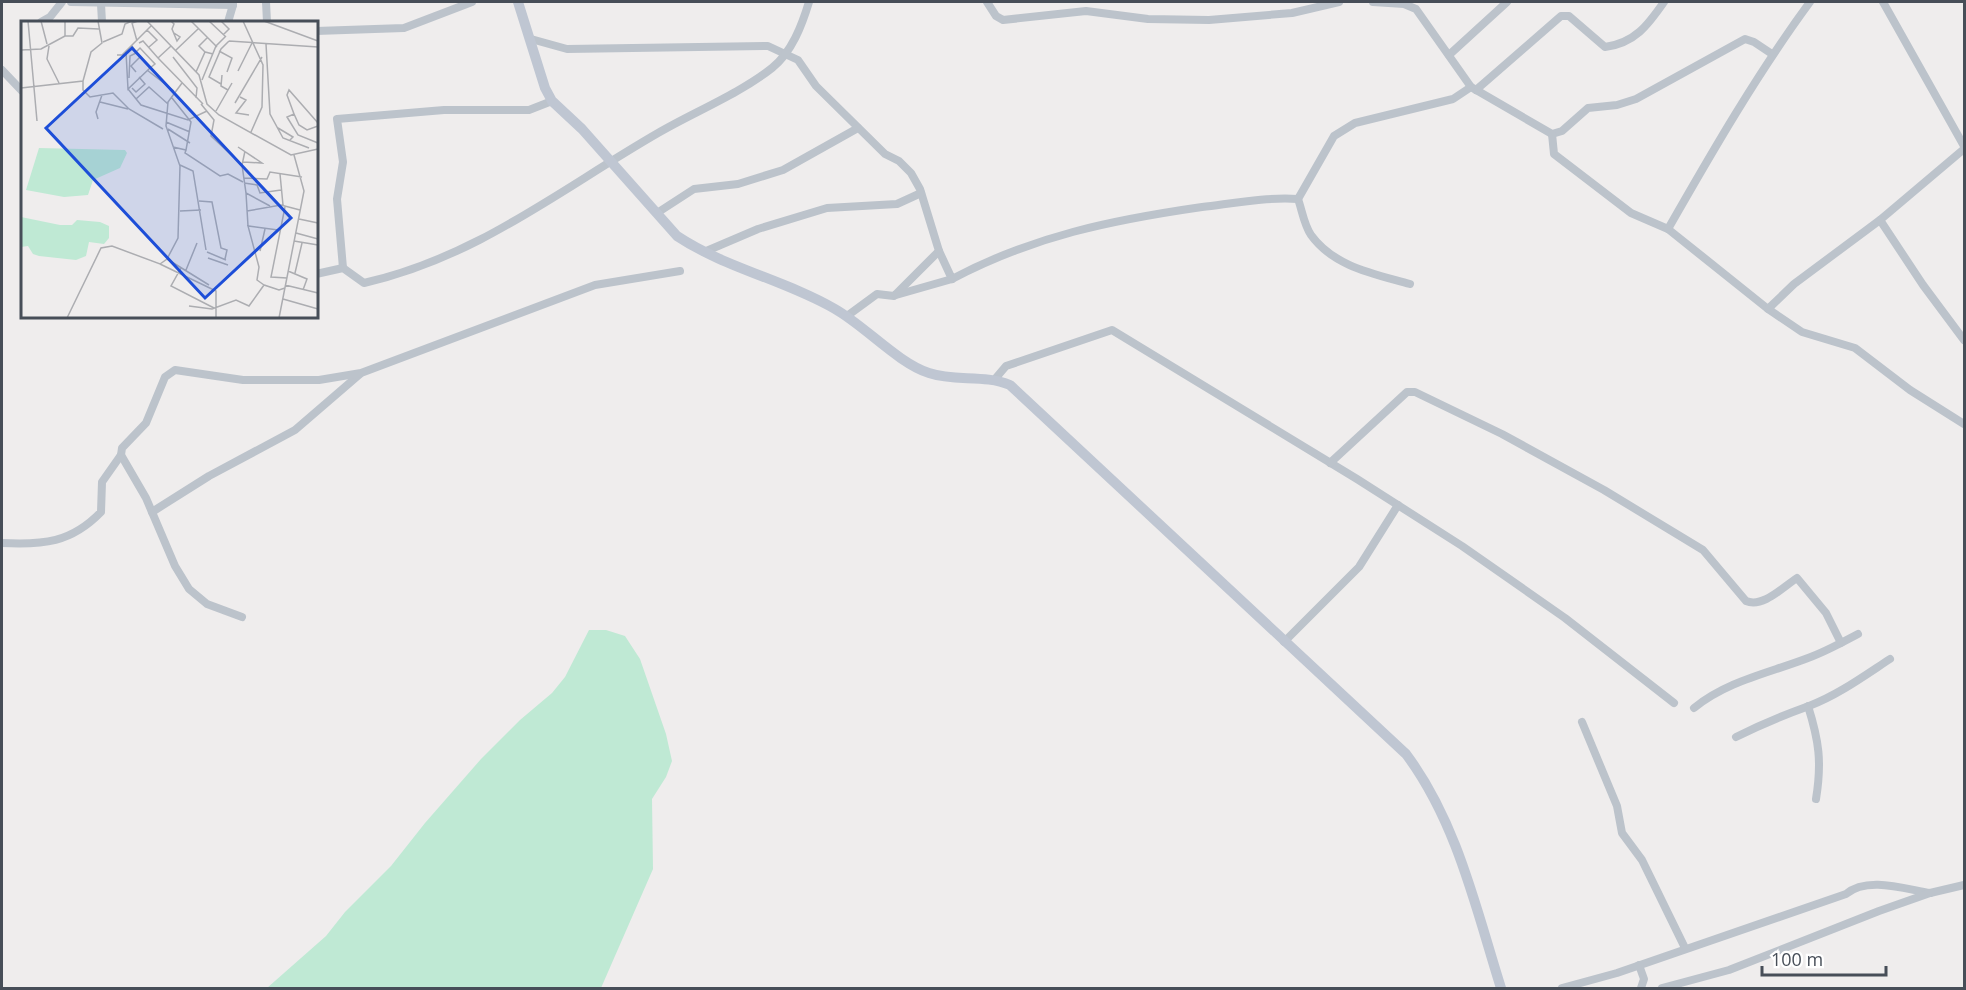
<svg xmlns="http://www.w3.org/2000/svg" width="1966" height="990" viewBox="0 0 1966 990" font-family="'Open Sans',sans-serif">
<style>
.green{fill:#bfe9d4}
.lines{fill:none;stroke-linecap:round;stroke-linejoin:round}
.street{stroke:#bcc3cb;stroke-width:8}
.secondary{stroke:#bfc6d2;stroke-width:10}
.inset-road{fill:none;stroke:#acadb1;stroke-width:1.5}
.view{fill:#1d4ed8;fill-opacity:0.15;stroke:#1d4ed8;stroke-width:3}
.inset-edge{fill:none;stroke:#474e58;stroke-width:3}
</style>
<rect width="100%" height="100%" fill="#efeded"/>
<polygon class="green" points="589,630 606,630 625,636 640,659 666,734 672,761 666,777 652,799 653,869 601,988 267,988 326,936 345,912 391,866 425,823 481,759 520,720 552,693 565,677"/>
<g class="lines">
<g class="street">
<polyline points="71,2 233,5 233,2"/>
<polyline points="266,2 267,22"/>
<polyline points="987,2 996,16 1003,20 1086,11 1148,19 1209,20 1292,13 1339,2"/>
<polyline points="1373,2 1404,4 1416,9 1471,87 1552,134 1562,131 1588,108 1617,105 1636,99 1745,39 1754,42 1772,54"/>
<polyline points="1883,2 1964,146"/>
<polyline points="101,4 102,22"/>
<polyline points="41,22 50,17 62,2"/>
<polyline points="228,22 233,5"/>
<polyline points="316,31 404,28 472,2"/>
<polyline points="531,39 567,49 768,46 798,60 816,86 885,154 899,161 911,173 920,189 939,251 894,296 877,294 847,316"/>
<polyline points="1449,55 1507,2"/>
<polyline points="2,70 22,91"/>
<path d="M1476 90 1561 16H1569L1605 47C1635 43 1648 25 1664 2"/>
<polyline points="1552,134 1554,154 1631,213 1668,229 1768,309"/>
<polyline points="1964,149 1880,220 1794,284 1768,309 1802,332 1855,348 1910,390 1964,424"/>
<path d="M1298 199C1302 210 1304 225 1311 235 1334 267 1375 274 1410 284"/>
<polyline points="657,213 694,189 738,184 783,170 858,128"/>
<polyline points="1880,220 1923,285 1964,340"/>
<path d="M1668 229C1712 152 1757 74 1810 2"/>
<path d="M939 251 952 279C1033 236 1112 220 1202 207 1235 203 1266 197 1298 199L1334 136 1355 123 1453 99 1471 87"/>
<polyline points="704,252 758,229 827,208 897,204 921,193"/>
<polyline points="343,268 337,199 343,162 337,119 444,110 529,110 552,101"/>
<path d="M316 274 343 268 364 283C478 257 559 190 658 133 694 112 739 94 772 68 792 52 802 25 809 2"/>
<polyline points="896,295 952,279"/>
<polyline points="995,379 1006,366 1112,330 1357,479 1462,546 1565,618 1674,703"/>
<polyline points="121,455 146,498 175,566 189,589 207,604 242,617"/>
<path d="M1330 463 1407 392H1415L1502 434 1604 490 1703 550 1746 601C1763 608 1783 587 1797 578L1826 613 1841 643"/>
<polyline points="152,512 209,476 295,430 360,374"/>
<path d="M2 543C43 545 71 543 101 512L102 482 121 455 122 448 146 423 165 377 175 370 243 380H319L361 373 595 285 680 271"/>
<polyline points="1284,642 1359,567 1398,505"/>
<path d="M1808 706C1819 741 1822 762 1816 799"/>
<path d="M1694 708C1727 681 1769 673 1808 658 1825 652 1841 643 1858 634"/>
<polyline points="1582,722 1617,806 1622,833 1642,860 1685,948"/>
<path d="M1736 737C1760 725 1784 715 1809 706 1838 695 1864 676 1890 659"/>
<polyline points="1639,965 1644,979 1641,988"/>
<path d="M1562 988 1617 973 1846 894C1867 876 1905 889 1930 893"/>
<polyline points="1662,988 1729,970 1879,911 1930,893 1964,885"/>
</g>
<path class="secondary" d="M518 2 545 88 552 101 582 129 677 236C725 268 785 280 835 309 865 326 898 363 929 373 955 382 984 374 1010 385L1406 754C1457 822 1476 909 1501 988"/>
</g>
<g transform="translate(21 21)">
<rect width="297" height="297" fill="#efeded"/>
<path d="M18 127 104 129 106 132 99 147 72 159 67 174 43 176 5 169ZM0 196 39 204H51L56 199 79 201 88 205V217L83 223 68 221 65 235 55 239 18 235 12 233 7 225 0 226Z" fill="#bfe9d4"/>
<path class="inset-road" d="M7 0 16 100M20 0 26 23M44 0V15H52L57 7 78 8M126 0 178 54 186 83 198 94 270 134 297 128M150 0 153 3 151 8 156 20 159 16 153 12M170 0 196 26M188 0 205 16M200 0 208 8 202 14M222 0 242 44 241 86 230 111M243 0 297 20M126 9 136 19 128 26M116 20 111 2 117 0M208 20 297 26M82 21 101 13 104 3 111 0M118 22 122 20 137 37 150 25M245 23 249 93 262 117 288 127M28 25 26 38 38 62M111 25 115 31 119 27 134 43 129 47 115 31M0 29 20 28 44 15M155 29 177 8M198 30 211 37 206 51M105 31 107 68 129 47M184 31 178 25 186 17M96 34H101L130 5M152 36 176 67 175 77M137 37 182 83M126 49 153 70M217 50 231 22M115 51 110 45 119 36M175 51 184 31 192 33M201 54 200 65 207 69M108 57 109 35 115 32M181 59 195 25 204 16M62 60V69L69 76 92 72 108 88 142 108M200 63 188 56 200 28 208 20M0 67 62 60 70 31 81 22 77 0M111 67 115 71 124 63 118 56M107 68 120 84 167 99 186 90M219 76 225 79 215 92 228 94M151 77 170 101 165 129 152 126M115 78 128 66 147 83M79 81 107 88M214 82 241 36M180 83 193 99 190 115 221 144M195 90 211 62M273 93 266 74 268 69 297 102M77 98 75 91 81 74M145 101 169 111M297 105 286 109 278 104 273 93 266 96 277 114 297 122M257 107 272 116 269 119M147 108 169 122M217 126 241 142 222 141M165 129 164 132 199 155 207 153 222 161M224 130 221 144 225 172 249 185M159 144 172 150 185 229M259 153 262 184M223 157 246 158 249 151 281 156M223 162 236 164 239 172 260 169M225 172 227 205M178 180 191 181 200 227 206 229 204 238M264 186 250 256 266 257M159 190 180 189M226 190 260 184 279 189M278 198 297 202M275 212 297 218M273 220 297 224M239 230 244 208M186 231 205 239M187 237 207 244M146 238 188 264M139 243 195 270V297M160 247 150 265 193 287M165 249 176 222M267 250 286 258 282 269M274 252 281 222M243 264 236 259 238 246 227 205 257 209M264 264 297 272M262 278 297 288M168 285 191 288 215 279 228 285 243 264 258 269 264 267M46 297 80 227 91 225 139 243 146 238 157 217 159 145 145 105 147 81 161 62M258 297 283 170 273 134"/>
<path class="view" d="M111 27 270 197 184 277 25 107Z"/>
<rect width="297" height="297" class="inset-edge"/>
</g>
<rect width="1966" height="990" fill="none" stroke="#474e58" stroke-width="6"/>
<path d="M1762 966v9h124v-9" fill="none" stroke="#474e58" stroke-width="3"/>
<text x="1771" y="966" font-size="18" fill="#474e58" stroke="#ffffff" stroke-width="4.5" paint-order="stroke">100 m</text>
</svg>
